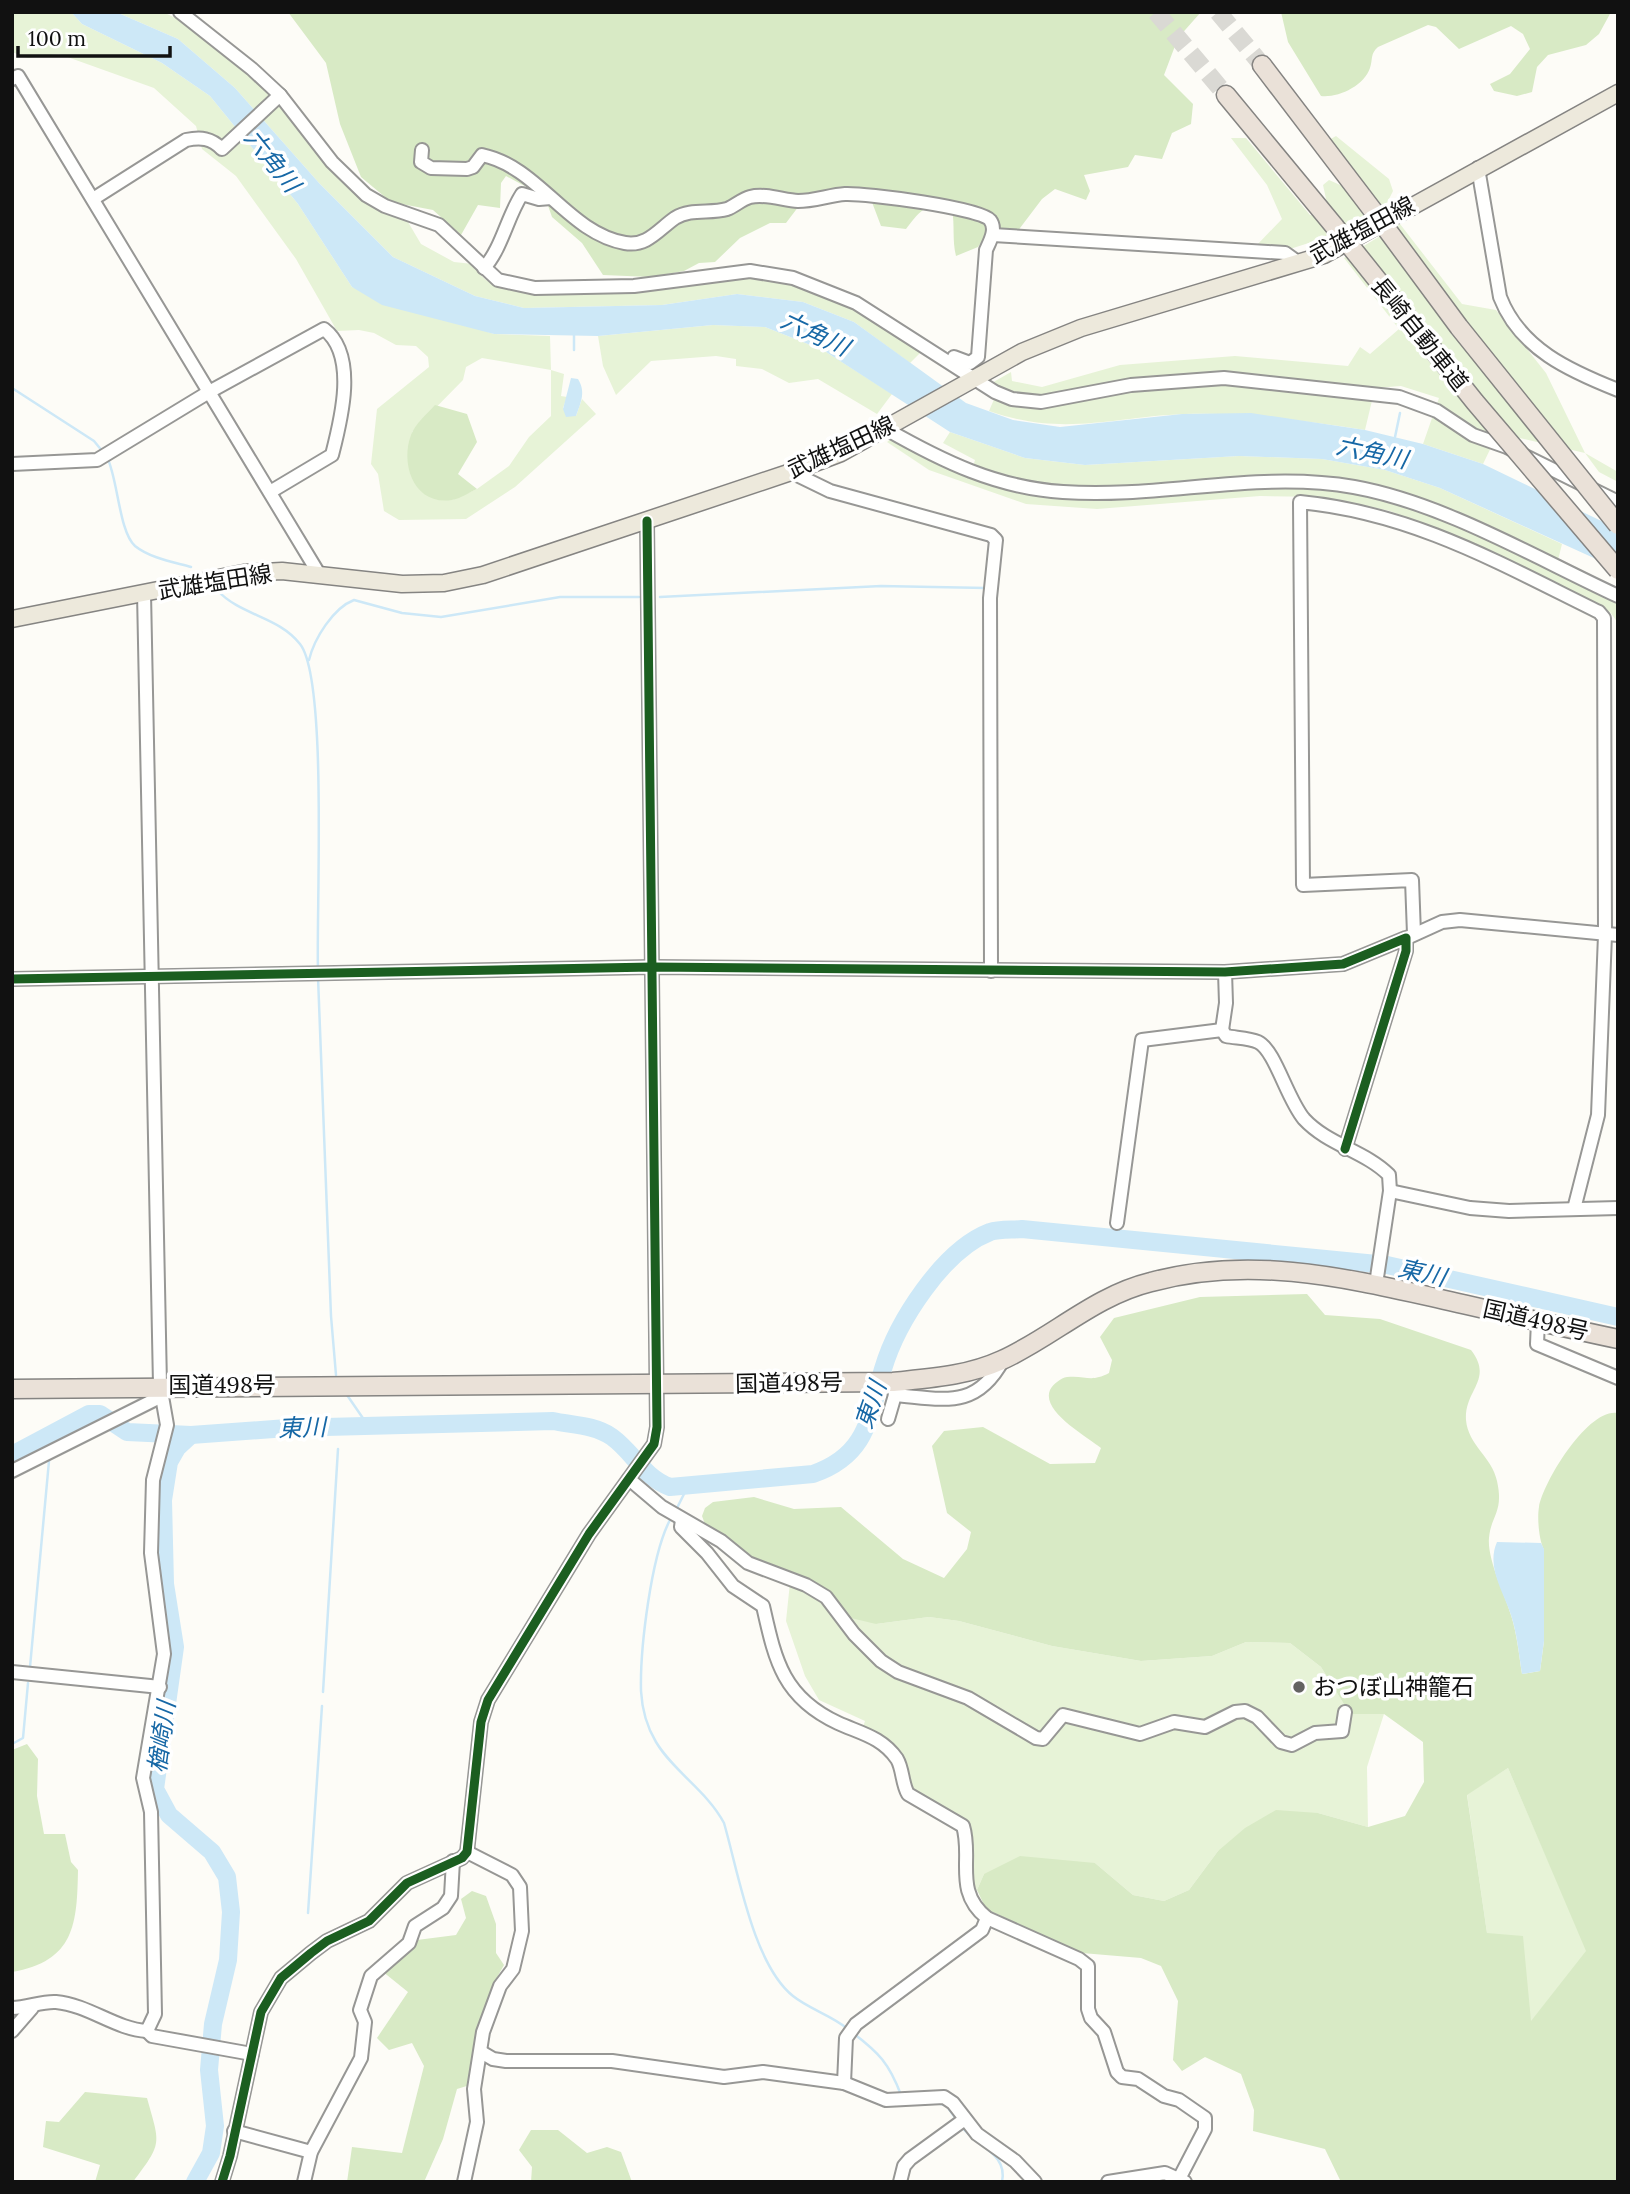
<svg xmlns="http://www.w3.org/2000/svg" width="1630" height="2194" viewBox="0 0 1630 2194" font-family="Lora,'Noto Sans JP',serif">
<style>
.green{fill:#e7f3d7;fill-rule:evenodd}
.forest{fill:#d8eac5;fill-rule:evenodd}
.water{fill:#cde8f7}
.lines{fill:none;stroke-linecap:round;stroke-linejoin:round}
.stream{stroke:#cde8f7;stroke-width:2.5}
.river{stroke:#cde8f7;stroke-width:18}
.highway-tunnel{stroke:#dad9d4;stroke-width:18;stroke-dasharray:18 9;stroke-linecap:butt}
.minor-casing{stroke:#979795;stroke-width:16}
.major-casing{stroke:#858482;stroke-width:19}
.highway-casing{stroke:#858482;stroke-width:21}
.minor{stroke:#fffffe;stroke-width:12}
.major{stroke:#ede9dc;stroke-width:16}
.highway{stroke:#eae1d8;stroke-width:18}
.highway-bridge-casing{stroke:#858482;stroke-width:21;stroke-linecap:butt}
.highway-bridge{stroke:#eae1d8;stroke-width:18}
.cycleway-casing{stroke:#fff;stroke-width:13}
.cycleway{stroke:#1b5e20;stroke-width:9}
.poi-dot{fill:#646362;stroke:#fff;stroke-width:2.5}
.labels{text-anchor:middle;stroke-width:7;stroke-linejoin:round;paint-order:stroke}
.street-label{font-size:23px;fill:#111;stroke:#fff}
.poi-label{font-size:23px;fill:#111;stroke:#fff;text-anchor:start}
.water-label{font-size:24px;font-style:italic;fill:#1768a6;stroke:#fff}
</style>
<rect width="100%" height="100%" fill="#fdfcf7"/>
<g class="green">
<path d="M12 12H71L82 24 162 63 210 96 298 204 352 287 494 334 550 336 551 370 564 374 561 396 567 397 563 408 576 416 582 399 596 414 515 487 466 519 399 520 384 511 378 474 371 464 377 409 429 367 428 357 416 346 396 345 374 333 359 330 337 331 296 259 236 176 202 149 196 126 154 88 59 54 28 58 12 52ZM482 358 551 370V416L529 437 509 466 477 489 452 500 412 432 463 380 466 367Z"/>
<path d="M116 12H163L190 25 251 76 282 108 330 170 364 202 408 222 421 244 454 262 473 264C477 269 481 276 486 280 513 300 639 291 676 287 714 284 747 272 786 281 837 292 880 323 922 351L910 363 854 322 803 302 737 294 662 305 524 308 475 296 393 257 319 183 235 88 178 39Z"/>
<polygon points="1336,136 1389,179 1393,191 1386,205 1318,240 1290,249 1255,247 1282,219 1267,185 1231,138 1246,138 1310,215 1321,216 1328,208 1323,185 1329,180 1358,193 1329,140"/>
<path d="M1400 224 1462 304 1496 310 1546 373 1585 453 1618 472V482L1599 472 1585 453 1498 433 1483 464 1423 444 1439 398 1401 386 1375 388 1365 430C1304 421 1246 412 1185 414 1111 417 1063 437 989 411L998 390 990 384 1011 372 1012 381 1042 387 1120 365 1235 356 1348 366 1360 347 1370 354 1399 329 1344 258Z"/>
<polygon points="713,325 765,327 823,350 892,394 877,414 818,379 789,383 762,369 736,366 736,359 716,356 651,361 616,395 603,366 598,336"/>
<polygon points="950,432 1025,458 1085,465 1239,456 1322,459 1385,470 1440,488 1562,544 1555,572 1618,600 1618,623 1610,612 1468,542 1390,511 1324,497 1260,496 1097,509 1026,504 929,470 887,442 893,437 970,477 975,460 943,443"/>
<path d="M791 1573 808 1578 876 1624 929 1617 959 1621 1052 1646 1141 1661 1212 1656 1246 1642 1290 1643 1321 1667 1350 1714H1384L1367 1767 1368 1827 1318 1813 1218 1851 1189 1890 1164 1901 1133 1895 1095 1863 984 1874 977 1890 972 1889 967 1825 961 1817 911 1790C904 1762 893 1737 863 1727L865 1721 819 1700 805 1676 786 1621Z"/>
<polygon points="1508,1768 1587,1951 1531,2022 1487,1933 1467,1794"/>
</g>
<g class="forest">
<path d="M288 12H1201L1178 38 1164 75 1193 104 1191 124 1172 133 1162 159 1135 155 1128 167 1084 175 1090 191 1086 200 1055 189 1042 199 1017 232 987 233 978 247 956 256C952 240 955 226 952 209 924 205 924 206 906 229L881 226 867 189 805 198 786 223H770L740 238 715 262 699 263 684 271 651 277 603 275 582 243 552 217 545 197 506 176 501 183 500 208 478 205 461 235 433 210 391 202 361 177 340 124 326 63Z"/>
<path d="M1281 12H1611L1599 34 1586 45 1548 55 1537 67 1532 92 1517 96 1494 91 1490 84 1510 74 1530 49 1523 34 1511 26 1459 49 1436 27 1428 25 1378 47C1370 54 1373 59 1370 68 1364 86 1338 98 1321 96L1288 42Z"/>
<path d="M435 405 467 414 477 442 458 474 477 489C470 492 460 499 452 500 414 506 400 464 411 435 415 424 427 414 435 405Z"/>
<path d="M1307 1294 1325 1315 1380 1319 1471 1350C1494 1380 1464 1390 1466 1420 1468 1445 1492 1457 1497 1481 1504 1512 1491 1515 1489 1538 1487 1559 1505 1595 1511 1615 1517 1634 1519 1655 1522 1674L1540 1671 1544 1641V1550C1539 1540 1537 1518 1539 1507 1544 1480 1589 1407 1618 1413V2182H1341L1325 2149 1253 2131 1254 2110 1241 2074 1205 2057 1182 2071 1173 2060 1178 2001 1161 1966 1141 1958 1082 1953 986 1909 977 1890 984 1874 1020 1856 1095 1863 1133 1895 1164 1901 1189 1890 1218 1851 1245 1828 1276 1810 1318 1813 1368 1827 1405 1816 1424 1782 1423 1742 1384 1714H1350L1321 1667 1290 1643 1246 1642 1212 1656 1141 1661 1052 1646 959 1621 929 1617 876 1624 851 1618 808 1578 758 1563 706 1527 702 1516 705 1508 713 1502 754 1497 794 1509 841 1507 903 1559 944 1578 967 1549 971 1532 947 1513 932 1446 944 1431 983 1427 1050 1464 1095 1463 1101 1448C1086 1436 1041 1411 1050 1390 1053 1384 1061 1378 1067 1377 1086 1375 1090 1383 1109 1373L1112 1360 1100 1337 1114 1318 1200 1297ZM1508 1768 1586 1951 1531 2021 1523 1936 1487 1933 1467 1795Z"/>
<path d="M27 1744 38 1759 37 1796 44 1834H65L71 1862 78 1870C77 1924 75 1961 12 1972V1750Z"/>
<path d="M472 1891 486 1896 496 1924V1953L504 1965C482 2002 473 2042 470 2085L457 2089 443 2139 424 2182H347L352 2147 402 2153 424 2066 412 2043 389 2050 377 2038 408 1992 382 1971 417 1940 456 1935 466 1918 461 1899Z"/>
<path d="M85 2092 147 2098C160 2145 163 2142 133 2182H95L100 2165 43 2147 46 2121 59 2122Z"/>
<polygon points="531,2130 558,2130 587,2153 607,2147 621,2152 632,2182 531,2182 532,2167 519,2150"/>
</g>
<g class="water">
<polygon points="71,12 116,12 178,39 235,88 319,183 393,257 475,296 524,308 662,305 737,294 803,302 854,322 966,403 1013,420 1060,427 1182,414 1251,413 1365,430 1423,444 1483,464 1618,529 1618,569 1440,488 1385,470 1322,459 1239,456 1085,465 1025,458 950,432 823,350 765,327 713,325 598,336 494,334 382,305 352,287 298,204 210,96 162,63 82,24"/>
<path d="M571 378 578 379C586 392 581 402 576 416L566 417 563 409Z"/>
<path d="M1497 1542 1541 1543 1544 1549V1641L1540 1671 1522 1674C1519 1655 1517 1633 1511 1615 1503 1590 1486 1567 1497 1542Z"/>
</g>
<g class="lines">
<g class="stream">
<polyline points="574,335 574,350"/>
<polyline points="12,388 94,441 103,452"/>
<polyline points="1395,437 1400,413"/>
<path d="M107 457C118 479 119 532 135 546 150 558 173 562 191 567"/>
<path d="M217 590C241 616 278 616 300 644 328 679 316 912 318 971"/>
<polyline points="660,597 881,586 986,588"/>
<path d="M309 660C314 639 333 608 354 600L402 613 441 617 560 597H639"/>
<polyline points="318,977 331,1316 336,1375"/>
<polyline points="347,1395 369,1427"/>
<polyline points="676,1510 688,1486"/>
<path d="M671 1518C651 1554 640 1649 641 1691 642 1709 647 1727 656 1742 674 1772 707 1791 724 1823 738 1871 753 1964 793 1996 809 2009 831 2015 848 2029"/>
<polyline points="30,1667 49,1461"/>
<polyline points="323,1692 338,1449"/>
<polyline points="12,1744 23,1738 28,1683"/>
<polyline points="308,1913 322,1706"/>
<path d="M853 2033C879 2053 889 2063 901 2095"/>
<polyline points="935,2103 946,2105 956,2119"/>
<polyline points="905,2104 918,2104"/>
<path d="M962 2127C977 2147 1008 2153 1002 2182"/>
</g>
<g class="river">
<polyline points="191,1435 177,1448 169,1462 163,1500 165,1584 175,1647 155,1789 169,1815 212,1852 227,1877 231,1912 228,1960 213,2024 209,2070 215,2126 211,2153 195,2182"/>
<path d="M12 1455 89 1414H100L127 1432 191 1435 287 1428 553 1421C572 1425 595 1425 612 1437 634 1453 643 1477 670 1487L813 1474C868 1455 869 1417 883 1369 897 1322 943 1250 990 1232 999 1229 1013 1230 1022 1229L1387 1265 1618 1317"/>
</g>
<g class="highway-tunnel">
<polyline points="1156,12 1226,95"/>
<polyline points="1218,12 1262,65"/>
</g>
<g class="minor-casing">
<g id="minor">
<polyline points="180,12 252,69 280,95 332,162 366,195 385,206 439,225 498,280 535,288 634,286 750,271 793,278 856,303 995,392 1012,399 1041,402 1131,385 1224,378 1399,397 1437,411 1473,435 1507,447 1618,502"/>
<polyline points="12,79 18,76 319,574"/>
<path d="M422 150 421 162 431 168 467 169 473 167 482 155C539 167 568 233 625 243 647 247 659 229 675 218 691 208 710 214 727 209 735 206 742 199 750 197 765 193 783 200 798 201 814 201 830 195 845 194 866 193 980 208 990 220 997 229 990 241 986 250L978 357 970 363 954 357"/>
<path d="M1478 168 1500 297C1520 349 1570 371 1618 390"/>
<path d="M93 199 186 140C201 137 211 138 222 149L280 95"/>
<polyline points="993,235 1285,253 1299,263"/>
<path d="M484 268C502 248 507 217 522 194L539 199 551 198"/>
<path d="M886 429C942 461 997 488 1063 492 1160 499 1256 470 1354 487 1443 503 1536 558 1618 596"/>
<path d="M12 464 97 460 209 392 324 329C358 355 341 420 332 455L270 492"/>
<polyline points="791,472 830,491 991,535 996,540 990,598 991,971"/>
<path d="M1414 934 1412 880 1303 885 1300 502C1413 513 1499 563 1599 612L1604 618 1605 935 1598 1115 1574 1209"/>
<polyline points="1409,937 1442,922 1460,920 1618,935"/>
<polyline points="12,979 652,967 1225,972 1343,964 1406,938 1406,951 1345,1149"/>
<polyline points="1222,1030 1226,1003 1225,972"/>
<polyline points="1390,1191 1470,1208 1509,1211 1618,1208"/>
<path d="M1117 1223 1142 1040 1222 1030 1226 1036C1236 1038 1249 1038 1258 1042 1275 1050 1287 1099 1304 1119 1328 1145 1365 1151 1389 1175L1390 1191 1376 1284"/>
<polyline points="1538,1321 1537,1344 1618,1378"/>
<path d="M893 1382 895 1395C944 1399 976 1410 1003 1360"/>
<polyline points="888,1419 895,1395"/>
<polyline points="12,1471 162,1396"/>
<polyline points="629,1479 662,1507 721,1541 748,1563 806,1585 826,1597 854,1634 881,1661 898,1672 968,1698 1036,1738 1043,1739 1063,1715 1140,1734 1174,1722 1205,1727 1235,1712 1245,1711 1257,1717 1281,1742 1292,1745 1315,1733 1342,1731 1345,1712"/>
<path d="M682 1520 681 1527 707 1553 733 1586 763 1606C775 1659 782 1697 838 1723 860 1733 882 1737 897 1759 903 1769 902 1784 908 1794L963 1826C973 1858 953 1891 987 1918L1079 1959 1088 1966V2009L1091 2018 1104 2032 1117 2072 1122 2077 1138 2079 1164 2096 1179 2100 1205 2118V2129L1180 2177"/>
<polyline points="12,1672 160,1687"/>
<path d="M12 2008C27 2008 42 2001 56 2002 89 2005 115 2029 147 2031L155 2014 151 1812 143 1778 164 1654 151 1553 153 1480 167 1425 160 1385 144 593"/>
<polyline points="12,2031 32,2008"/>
<polyline points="147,2031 152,2036 252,2054"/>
<polyline points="481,2052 493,2059 506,2061 612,2061 724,2077 763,2072 844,2083 886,2100 944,2097 953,2103 977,2134 1015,2161 1035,2182"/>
<polyline points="844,2083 846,2038 856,2024 982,1930 987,1918"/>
<polyline points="234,2131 311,2152"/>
<polyline points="222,2182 230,2156 261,2012 281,1978 311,1953 327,1941 369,1921 407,1883 462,1858 467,1852 481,1722 488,1700 589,1534 654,1444 657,1427 647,521"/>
<polyline points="304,2182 311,2152 361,2058 365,2022 360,2010 371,1976 409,1943 415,1926 443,1908 451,1896 453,1861"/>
<polyline points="464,2182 477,2122 474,2089 483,2032 500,1986 513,1969 522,1931 520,1887 512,1875 467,1852"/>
<polyline points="900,2182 904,2166 910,2159 965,2119"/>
<polyline points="1108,2182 1165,2173 1185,2182"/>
</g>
</g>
<g class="major-casing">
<polyline id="major" points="12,619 244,573 282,571 402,584 444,583 483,575 791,472 841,453 1022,352 1081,328 1324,255 1618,93"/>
</g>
<g class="highway-casing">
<g id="highway">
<polyline points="1262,65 1374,212"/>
<polyline points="1226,95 1335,227"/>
<path d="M12 1389 893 1382C931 1378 967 1376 1002 1360 1053 1337 1094 1296 1151 1282 1247 1256 1338 1276 1432 1297 1494 1311 1556 1326 1618 1339"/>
</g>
</g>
<use href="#minor" class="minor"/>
<use href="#major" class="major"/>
<use href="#highway" class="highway"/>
<g class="highway-bridge-casing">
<g id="highway-bridge">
<polyline points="1374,212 1459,327 1618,525"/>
<polyline points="1335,227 1475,402 1618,570"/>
</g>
</g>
<use href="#highway-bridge" class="highway-bridge"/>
<g class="cycleway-casing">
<g id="cycleway">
<polyline points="12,979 652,967 1225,972 1343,964 1406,938 1406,951 1345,1149"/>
<polyline points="222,2182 230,2156 261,2012 281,1978 311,1953 327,1941 369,1921 407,1883 462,1858 467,1852 481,1722 488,1700 589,1534 654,1444 657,1427 647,521"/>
</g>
</g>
<use href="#cycleway" class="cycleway"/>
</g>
<circle class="poi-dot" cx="1299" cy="1687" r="7"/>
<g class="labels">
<g class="street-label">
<text transform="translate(1362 230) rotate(-28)" y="8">武雄塩田線</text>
<text transform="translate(1420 334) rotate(51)" y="8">長崎自動車道</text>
<text transform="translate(841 447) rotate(-25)" y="8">武雄塩田線</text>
<text transform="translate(215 582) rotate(-9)" y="8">武雄塩田線</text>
<text transform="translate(1536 1320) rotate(13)" y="8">国道498号</text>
<text transform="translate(789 1383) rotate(-1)" y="8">国道498号</text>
<text x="222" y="1393">国道498号</text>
</g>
<g class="poi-label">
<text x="1313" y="1695">おつぼ山神籠石</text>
</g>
<g class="water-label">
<text transform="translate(272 161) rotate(51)" y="8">六角川</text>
<text transform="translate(815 334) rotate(25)" y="8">六角川</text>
<text transform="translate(1372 453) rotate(12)" y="8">六角川</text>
<text transform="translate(1422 1273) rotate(13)" y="8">東川</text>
<text transform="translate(871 1405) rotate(-71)" y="8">東川</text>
<text transform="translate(302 1428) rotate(-2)" y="8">東川</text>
<text transform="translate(162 1737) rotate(-82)" y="8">楢崎川</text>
</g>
</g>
<rect width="1630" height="2194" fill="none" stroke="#111111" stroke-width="28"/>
<path d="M18 46v10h152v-10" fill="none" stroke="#111111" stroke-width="3.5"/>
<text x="28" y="46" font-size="21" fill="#111111" stroke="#ffffff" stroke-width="5" paint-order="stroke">100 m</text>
</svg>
